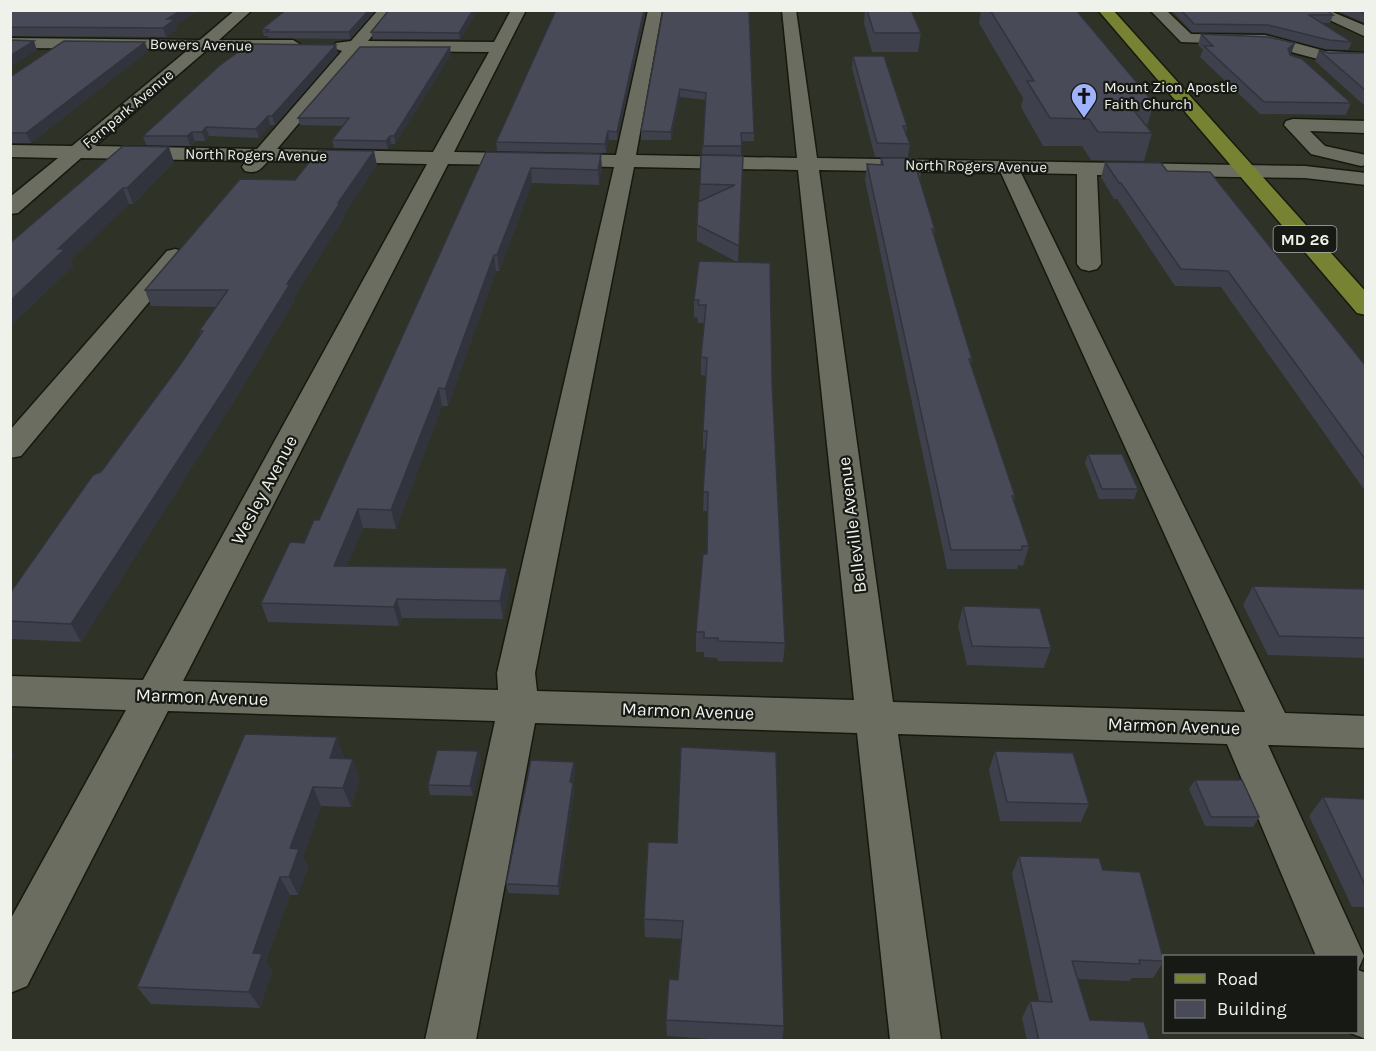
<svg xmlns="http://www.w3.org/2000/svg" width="1376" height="1051" viewBox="0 0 1376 1051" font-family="Karla,sans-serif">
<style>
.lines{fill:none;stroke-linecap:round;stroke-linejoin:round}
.minor-casing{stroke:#17190f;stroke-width:3}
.major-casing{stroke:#17190f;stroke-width:3}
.minor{fill:#6a6d60;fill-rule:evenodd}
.major{fill:#778333;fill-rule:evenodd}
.wall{fill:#3e404b}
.shaded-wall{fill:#32343d}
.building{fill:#484b57;stroke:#32343d;stroke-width:1.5}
.labels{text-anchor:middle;stroke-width:4.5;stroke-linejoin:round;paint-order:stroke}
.far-street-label{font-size:15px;fill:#eff2ea;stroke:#171914}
.far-poi-label{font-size:15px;fill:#eff2ea;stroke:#171914;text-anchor:start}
.shield{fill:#171914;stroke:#aeb1aa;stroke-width:1.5}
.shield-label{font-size:16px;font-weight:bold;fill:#eff2ea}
.street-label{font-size:18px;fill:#eff2ea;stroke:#171914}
</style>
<rect width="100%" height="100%" fill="#2f3226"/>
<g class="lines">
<g class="minor-casing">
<g id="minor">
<path d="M235 10H252L219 40H293L301 45 293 50 208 49 95 146 257 149 342 51 336 49 334 46 336 43 351 41 378 10H393L368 41 494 42 511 10H526L454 152 616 155 648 10H662L636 155 797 158 782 10H796L817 158 1305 166 1366 173V185L1305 178 1097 175 1101 264 1097 269 1089 271 1081 269 1077 264V174L1021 173 1285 713 1366 716V748L1268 745 1364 956 1358 970 1366 973V1039L1348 1032H1356V956H1316L1227 744 898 734 941 1040H890L857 733 535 723 476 1040H425L495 721 168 711 27 986 10 993V920L126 710 10 706V676L143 680 427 164 268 161C260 170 257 174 245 171L242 167 246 161 81 158 18 213 10 214V197L58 158 10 157V145L72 146 189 49 10 48V38L200 40ZM360 51 489 52 433 152 277 149ZM448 164 614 167 497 673 498 690 183 681ZM634 167 798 170 854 700 537 691 535 673ZM819 170 1001 173 1245 712 893 702Z"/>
<polygon points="1166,10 1191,34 1265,35 1325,51 1366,53 1366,63 1325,61 1265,45 1181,42 1151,11"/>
<polygon points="1330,11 1366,26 1366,37 1325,18 1323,15"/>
<polygon points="1293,119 1366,121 1366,133 1310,131 1325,146 1366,155 1366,165 1361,166 1311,154 1284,125 1286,121"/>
<polygon points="175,249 183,251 187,256 183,261 21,456 10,458 10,430 167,251"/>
</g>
</g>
<g class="major-casing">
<polygon id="major" points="1098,10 1113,10 1366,292 1366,315 1357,313"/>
</g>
<use href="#minor" class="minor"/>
<use href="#major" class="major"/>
</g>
<g class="wall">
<polygon points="10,10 199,10 177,24 178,28 166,37 10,36"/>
<polygon points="286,10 376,10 350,39 268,38 268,36 264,36 262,29"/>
<polygon points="389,10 478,10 460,39 373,39 371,32"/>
<polygon points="556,10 644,10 645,15 617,140 609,140 606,153 497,151 496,142"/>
<polygon points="663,10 754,133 754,141 741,141 741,155 702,154 706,100 680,97 671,140 641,140 641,131"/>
<polygon points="865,10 911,10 921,33 918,52 872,52 864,23"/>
<polygon points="981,10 1076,10 1154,103 1147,126 1152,133 1144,161 1091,160 1082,146 1043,146 1021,107 1023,98 979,23"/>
<polygon points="1171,10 1328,10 1326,11 1333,15 1330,23 1322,23 1352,42 1348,50 1325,49 1265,33 1192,32"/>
<polygon points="1335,10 1365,10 1365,22 1362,22"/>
<polygon points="1201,34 1295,43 1290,55 1351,103 1346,115 1260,114 1200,57 1203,50 1198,45"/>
<polygon points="1319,50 1329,53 1365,53 1365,106 1315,61"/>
<polygon points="148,51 31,143 10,143 10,76"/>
<polygon points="338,53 275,125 270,125 259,138 209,136 205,141 195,141 190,146 146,145 143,136"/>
<polygon points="451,54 395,144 391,144 388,149 334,148 332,140 343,126 300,125 298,118"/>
<polygon points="853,56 907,126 906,134 910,144 908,157 875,157 852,68"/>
<polygon points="486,152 602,169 599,185 532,183 499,271 496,271 448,406 442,406 396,529 363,528 347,566 507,568 510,587 503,619 402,618 399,626 268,622 261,603 319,520"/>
<polygon points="743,156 738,262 772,382 785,643 783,662 718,661 717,658 704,657 704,652 696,652 696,632 707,554 708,511 703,511 706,449 703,449 703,431 706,376 701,375 701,357 704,323 698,323 698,318 694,317 694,300 737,262 697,241 697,225 703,200 699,200 700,184"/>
<polygon points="881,158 921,171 920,181 935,230 934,237 972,359 971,364 1015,496 1014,501 1029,546 1023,566 1018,565 1017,569 947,569 865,180 867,164 880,165"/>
<polygon points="174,162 133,204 129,204 70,260 73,266 10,326 10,243"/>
<polygon points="1105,162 1167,171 1365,365 1365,488 1363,488 1221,287 1175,286 1117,199 1114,199 1101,177"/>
<polygon points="377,165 343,216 344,218 294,297 295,300 232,404 81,642 10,639 10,593 180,365 201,335 199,331 216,307 151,306 145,290 295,180"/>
<polygon points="1088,454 1138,489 1134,499 1099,499 1085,463"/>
<polygon points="1253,586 1365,589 1365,658 1268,655 1243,605"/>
<polygon points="963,606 1051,648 1044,668 967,665 958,626"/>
<polygon points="245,734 344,756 344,759 360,778 351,807 321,806 303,857 308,867 298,895 290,895 266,961 272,971 260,1008 151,1004 137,987"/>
<polygon points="478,751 481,760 473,796 430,795 428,785"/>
<polygon points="995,751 1089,804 1081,822 1000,821 989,770"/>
<polygon points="574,762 575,772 573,783 574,792 559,895 508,893 506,884"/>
<polygon points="1195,780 1259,817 1253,827 1205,826 1189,789"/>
<polygon points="1323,797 1365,799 1365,907 1352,907 1309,816"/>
<polygon points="648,842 784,1026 782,1041 740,1041 667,1036 666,1020 678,980 681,939 645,937 644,919"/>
<polygon points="1019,856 1103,870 1164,961 1153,978 1132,978 1129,981 1077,979 1090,1020 1150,1041 1027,1041 1022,1018 1030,1001 1039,1001 1012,874"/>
</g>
<g class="shaded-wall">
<polygon points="182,10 199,10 177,24 178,28 166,37 163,28 167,19"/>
<polygon points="369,10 376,10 350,39 349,32"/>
<polygon points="473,10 478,10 460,39 459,33"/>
<polygon points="644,10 645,15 617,140 617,132"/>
<polygon points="34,41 37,50 10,68 10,56"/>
<polygon points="145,42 148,51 31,143 26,133"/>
<polygon points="1295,43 1291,54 1284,60 1288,49"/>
<polygon points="336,45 338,53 275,125 272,116"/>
<polygon points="450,47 451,54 395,144 394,136"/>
<polygon points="680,89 680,97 671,140 671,132"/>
<polygon points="268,116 270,125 259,138 256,129"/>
<polygon points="206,127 209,136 205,141 202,132"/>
<polygon points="608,131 609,140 606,153 605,144"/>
<polygon points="192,132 195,141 190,146 187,136"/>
<polygon points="390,136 391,144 388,149 386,141"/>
<polygon points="169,147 174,162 133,204 127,188"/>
<polygon points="374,151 377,165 343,216 344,218 294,297 295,300 232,404 81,642 71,624 338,203"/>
<polygon points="601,154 602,169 599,185 598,170"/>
<polygon points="531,168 532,183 499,271 497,255"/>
<polygon points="123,188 129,204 70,260 73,266 10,326 10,301 58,249"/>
<polygon points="494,255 496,271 448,406 445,389"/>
<polygon points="439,388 442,406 396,529 391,510"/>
<polygon points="358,509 363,528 340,584 334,566"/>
<polygon points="507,568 510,587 503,619 500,601"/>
<polygon points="397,599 402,618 399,626 394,607"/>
<polygon points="337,737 344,756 337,777 330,758"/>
<polygon points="10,749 15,756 10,763"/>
<polygon points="478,751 481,760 473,796 470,786"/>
<polygon points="353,759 360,778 351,807 343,788"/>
<polygon points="574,762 575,772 571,792 570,782"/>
<polygon points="573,783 574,792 559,895 558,886"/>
<polygon points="313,787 321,806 303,857 308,867 298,895 289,877 290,848"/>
<polygon points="280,877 290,895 266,961 272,971 260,1008 249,992 253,953"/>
</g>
<g class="building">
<polygon points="10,10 182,10 167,19 175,19 163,28 10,27"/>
<polygon points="286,10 369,10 349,32 266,32 269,30 262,29"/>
<polygon points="389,10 473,10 459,33 371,32"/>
<polygon points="556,10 644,10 617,132 608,131 605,144 496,142"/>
<polygon points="663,10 749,10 754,133 741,133 742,146 703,146 706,93 680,89 671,132 641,131"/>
<polygon points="867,10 911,10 921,33 874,33"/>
<polygon points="990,10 1076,10 1154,103 1128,103 1152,133 1098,132 1089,119 1050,118 1027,81 1034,81"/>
<polygon points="1181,10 1326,10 1333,15 1309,15 1352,42 1329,40 1268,25 1194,24"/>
<polygon points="1357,10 1365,10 1365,14"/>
<polygon points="1201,34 1268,37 1295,43 1288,49 1290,55 1302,59 1351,103 1264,102 1204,46 1213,46"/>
<polygon points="10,40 34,41 10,56"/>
<polygon points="64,41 145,42 26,133 10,133 10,76 13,75"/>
<polygon points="249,44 336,45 272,116 268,116 256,129 206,127 202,132 192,132 187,136 143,136 219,66"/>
<polygon points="360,47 450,47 394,136 390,136 386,141 332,140 349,118 298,118"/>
<polygon points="1319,50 1329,53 1365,53 1365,90"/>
<polygon points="853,56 884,56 907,126 903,126 910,144 877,143"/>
<polygon points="123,146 169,147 127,188 123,188 58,249 65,249 10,301 10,243"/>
<polygon points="319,150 374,151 338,203 340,203 287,284 290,284 226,387 71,624 10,621 10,593 93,475 101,472 180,365 203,331 199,331 228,290 145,290 240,179 295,180"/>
<polygon points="486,152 601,154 598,170 531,168 497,255 494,255 445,389 439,388 437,393 391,510 358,509 334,566 507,568 500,601 397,599 394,607 261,603 290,542 304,543 314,520 319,520"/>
<polygon points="701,155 743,156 739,246 697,225 698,202 735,185 700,184"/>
<polygon points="881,158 916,158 921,171 917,171 935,230 932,229 972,359 969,359 1015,496 1012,496 1029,546 1022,546 1022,550 951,550 867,164 883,165"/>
<polygon points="1105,162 1161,163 1167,171 1210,172 1365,365 1365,459 1228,271 1181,269 1121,183 1119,183"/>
<polygon points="699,261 770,263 772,382 785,643 718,641 718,638 704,638 704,632 696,632 703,554 707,554 708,492 703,492 707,431 703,431 707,358 701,357 706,305 698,305 699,300 694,300"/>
<polygon points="1088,454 1122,454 1138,489 1102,489"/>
<polygon points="1253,586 1365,589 1365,638 1279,636"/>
<polygon points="963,606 1040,608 1051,648 972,646"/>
<polygon points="245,734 337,737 330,758 353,759 343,788 313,787 290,848 299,849 289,877 280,877 253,953 262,954 249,992 137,987"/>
<polygon points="681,747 776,752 784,1026 666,1020 669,979 678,980 683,921 644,919 648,842 677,843"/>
<polygon points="437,750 478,751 470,786 428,785"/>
<polygon points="995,751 1073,753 1089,804 1007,802"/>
<polygon points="531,760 574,762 570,782 573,783 558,886 506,884"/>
<polygon points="1195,780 1242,780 1259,817 1211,817"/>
<polygon points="1323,797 1365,799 1365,885"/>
<polygon points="1019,856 1099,858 1103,870 1140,872 1164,961 1139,960 1140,964 1072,961 1090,1020 1144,1022 1150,1041 1039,1041 1030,1001 1052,1002"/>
</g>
<defs>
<g id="church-pin" transform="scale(1.35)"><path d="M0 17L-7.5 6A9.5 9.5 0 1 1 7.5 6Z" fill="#9fb3fd" stroke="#171914"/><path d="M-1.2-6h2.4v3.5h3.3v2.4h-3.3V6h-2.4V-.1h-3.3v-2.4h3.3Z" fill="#111"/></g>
</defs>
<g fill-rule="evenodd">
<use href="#church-pin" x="1084" y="96"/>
</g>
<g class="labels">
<g class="far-street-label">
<text transform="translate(201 45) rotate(1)" y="5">Bowers Avenue</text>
<text transform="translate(128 109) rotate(-40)" y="5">Fernpark Avenue</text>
<text transform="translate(256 155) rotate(1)" y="5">North Rogers Avenue</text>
<text transform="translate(976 166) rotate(1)" y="5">North Rogers Avenue</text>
</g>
<g class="far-poi-label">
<text x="1104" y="92">Mount Zion Apostle<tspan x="1104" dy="17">Faith Church</tspan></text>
</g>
<rect class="shield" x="1273.5" y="226" width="63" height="26" rx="4.5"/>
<g class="shield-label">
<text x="1305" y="245">MD 26</text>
</g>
<g class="street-label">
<text transform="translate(264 490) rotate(-62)" y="6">Wesley Avenue</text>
<text transform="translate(852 525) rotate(-97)" y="6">Belleville Avenue</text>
<text transform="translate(202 697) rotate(2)" y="6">Marmon Avenue</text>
<text transform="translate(688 711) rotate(2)" y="6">Marmon Avenue</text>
<text transform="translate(1174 726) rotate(2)" y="6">Marmon Avenue</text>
</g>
</g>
<rect width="1376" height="1051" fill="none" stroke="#eff2ea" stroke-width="24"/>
<rect x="1163" y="955" width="195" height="78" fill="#171914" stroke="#6d706a" stroke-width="1.5"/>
<rect x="1175" y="974" width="30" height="9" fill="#778333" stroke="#6d706a" stroke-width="1.5"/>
<text x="1217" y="985" font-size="18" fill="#eff2ea">Road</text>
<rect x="1175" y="1000" width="30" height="18" fill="#484b57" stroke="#6d706a" stroke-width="1.5"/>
<text x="1217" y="1015" font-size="18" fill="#eff2ea">Building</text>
</svg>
